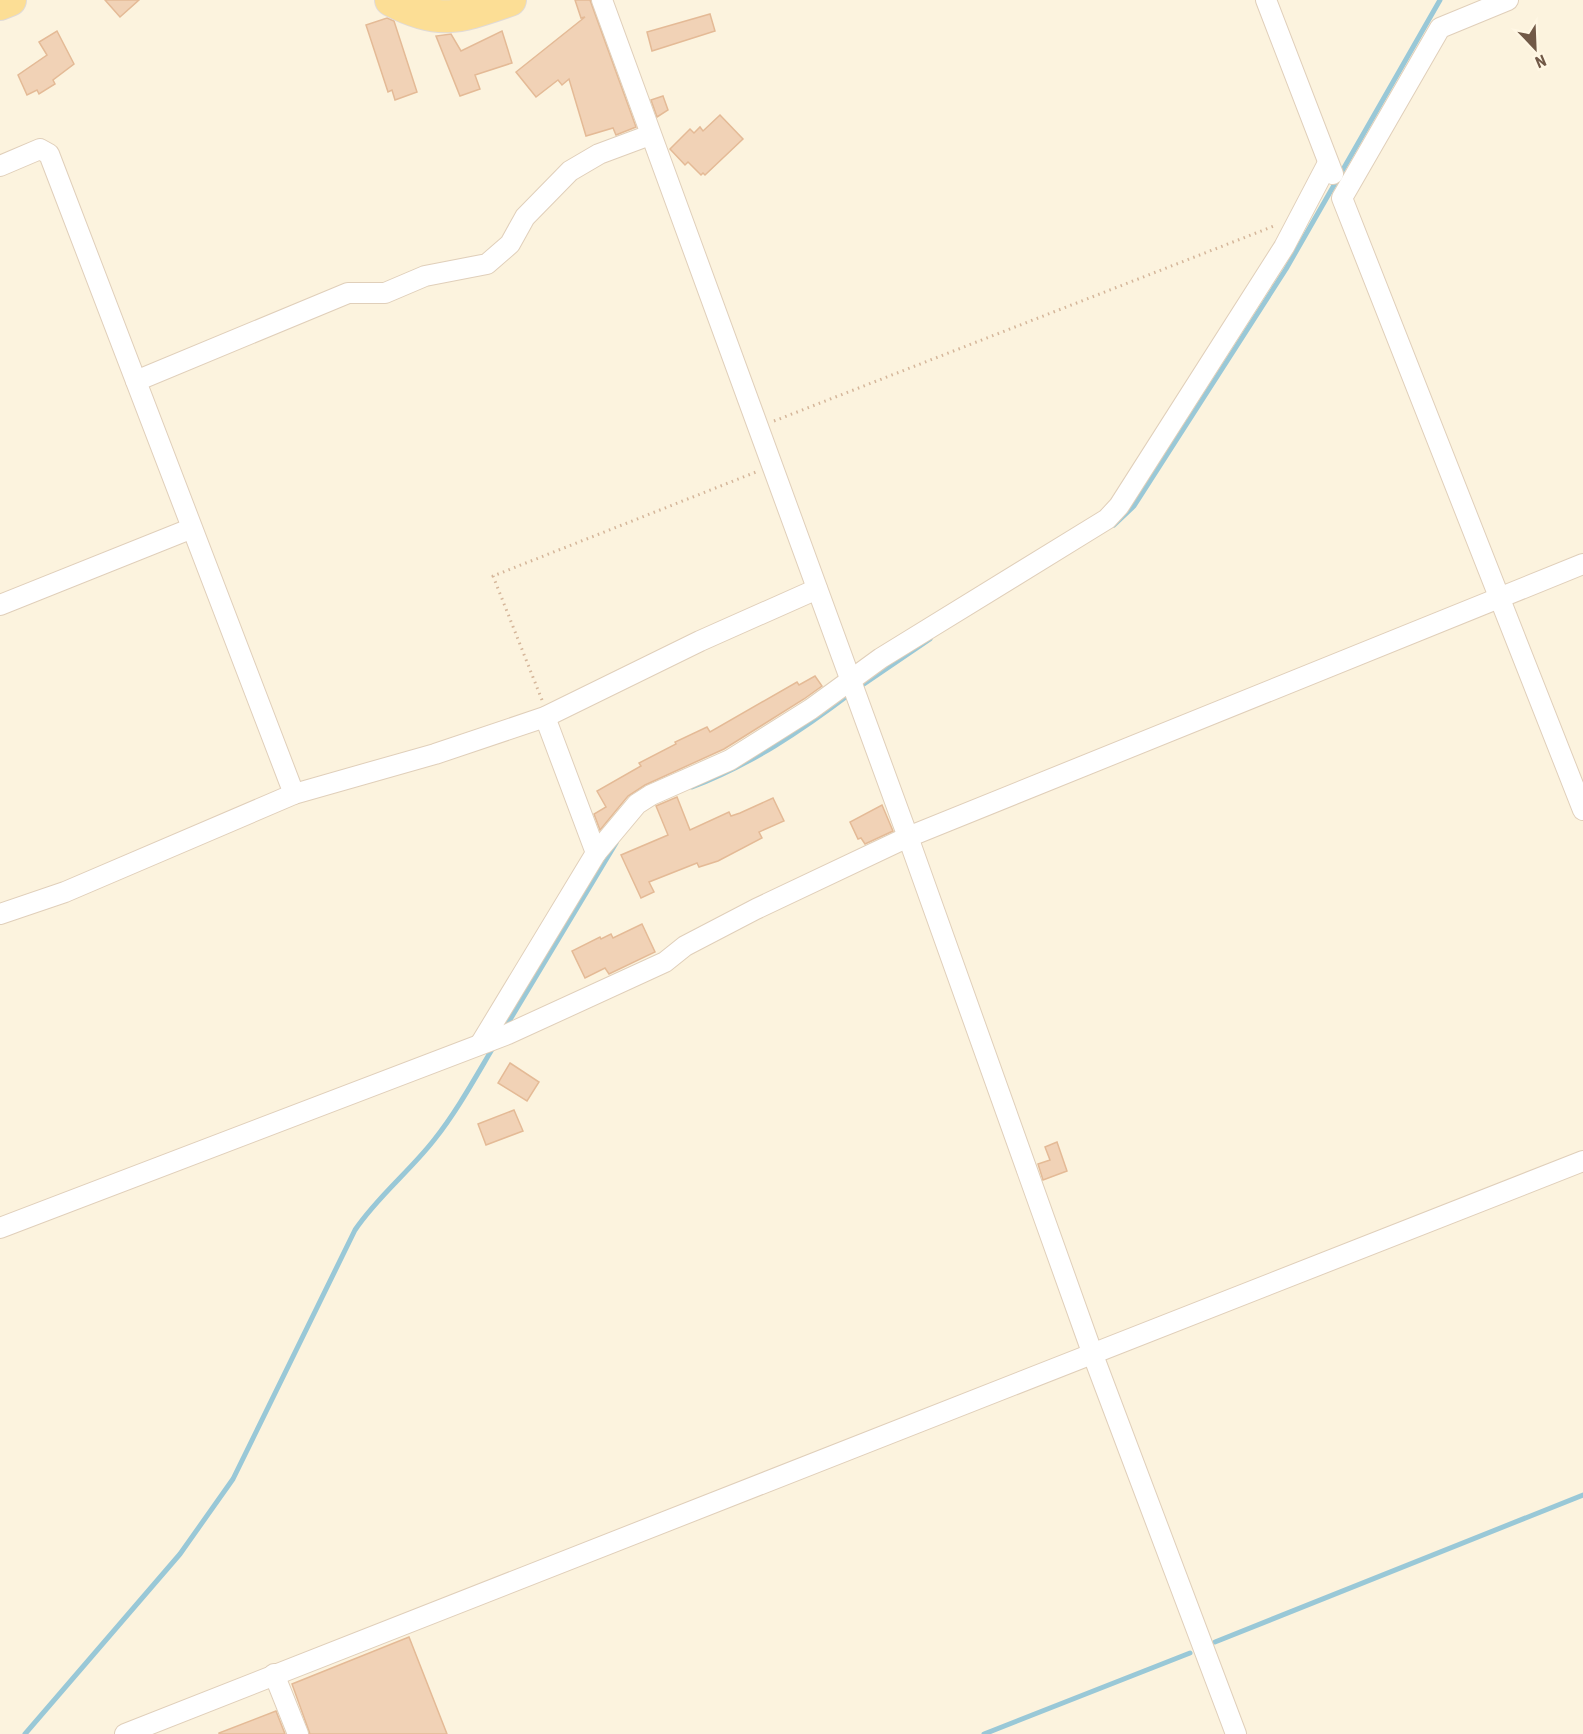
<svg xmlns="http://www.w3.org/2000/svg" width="1583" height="1734" viewBox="0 0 1583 1734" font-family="'Roboto Condensed',sans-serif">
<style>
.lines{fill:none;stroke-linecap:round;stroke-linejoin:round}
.stream{stroke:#99c8d7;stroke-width:5}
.building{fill:#f1d2b6;stroke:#e4ba96;stroke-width:1.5}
.minor-casing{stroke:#e0cfba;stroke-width:22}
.primary-casing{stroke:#e0dad7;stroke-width:34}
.path{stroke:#d5b69a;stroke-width:3;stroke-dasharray:1.5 4.5;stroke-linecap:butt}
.minor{stroke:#fff;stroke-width:20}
.primary{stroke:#fcde95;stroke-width:32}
</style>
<rect width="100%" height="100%" fill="#fcf3de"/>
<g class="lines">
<g class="stream">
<polyline points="1114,525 1134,506 1286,269 1440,0"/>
<polyline points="858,688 930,639"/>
<path d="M692 787C750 765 801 731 851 693"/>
<polyline points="505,1028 616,843"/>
<polyline points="1215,1642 1583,1495"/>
<path d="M25 1734 180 1554 233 1479 355 1230C377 1197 409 1172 434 1140 457 1111 475 1078 494 1046"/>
<polyline points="984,1734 1190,1653"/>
</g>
</g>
<g class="building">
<polygon points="105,0 139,0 120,17"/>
<polygon points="575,0 590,0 636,127 616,135 613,128 586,136 569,79 562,85 558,80 536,97 516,72 585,17 581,18"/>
<polygon points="710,14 715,31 652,51 647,32"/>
<polygon points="387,18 394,21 417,92 395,100 392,90 388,92 366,25"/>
<polygon points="57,31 74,64 53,80 55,84 39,94 37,90 27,95 18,75 47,55 39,42"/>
<polygon points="502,31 512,63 475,75 480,89 460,96 436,36 451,34 461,51"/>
<polygon points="663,96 668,110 657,117 651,100"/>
<polygon points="720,115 743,139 705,175 703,173 701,175 688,162 685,165 670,149 690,129 694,133 700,127 703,131"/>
<polygon points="815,676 822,686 804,699 724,749 645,785 628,796 600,830 594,814 606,807 597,791 641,766 639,763 676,744 675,742 707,727 710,732 797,682 799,685"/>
<polygon points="677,797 690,830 729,812 731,816 740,813 773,798 784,821 759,832 762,838 718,861 699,867 697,863 649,882 654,892 641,898 621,855 668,835 656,806"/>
<polygon points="882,805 893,831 865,844 861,838 858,839 850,822"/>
<polygon points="642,924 655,952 609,974 605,968 585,978 572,951 600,937 601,939 611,934 613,938"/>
<polygon points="510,1063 539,1082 527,1101 498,1083"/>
<polygon points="514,1110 523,1131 486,1145 478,1124"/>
<polygon points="1057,1142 1067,1171 1043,1180 1038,1164 1050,1160 1045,1147"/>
<polygon points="409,1637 447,1734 310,1734 292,1684"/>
<polygon points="276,1711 285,1734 219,1734 219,1733"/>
</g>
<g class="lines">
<g class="minor-casing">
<g id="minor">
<polyline points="602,0 908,837 1093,1355 1236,1734"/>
<polyline points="1266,0 1333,174"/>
<polyline points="1508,0 1440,28 1342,198 1583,810"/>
<polyline points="0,166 40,149 49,154 294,794"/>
<polyline points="136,381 348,293 385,293 425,276 487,264 510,244 525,217 570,171 599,154 650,135"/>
<polyline points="0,605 190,529"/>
<polyline points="596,853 637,804 651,795 730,760 811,709 881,658 1107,519 1119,506 1284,247 1328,163"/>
<polyline points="0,914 65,892 294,794 435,754 545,717 700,641 817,589"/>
<polyline points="481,1043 596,853 545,717"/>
<polyline points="0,1228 508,1034 665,962 685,946 756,909 908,837 1583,564"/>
<polyline points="274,1674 298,1734"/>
<polyline points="125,1734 1583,1161"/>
</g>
</g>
<g class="primary-casing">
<g id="primary">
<path d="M391 0C440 26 460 17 510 0"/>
<polyline points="0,4 10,0"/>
</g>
</g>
<g class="path">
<polyline points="774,421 1274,226"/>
<polyline points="542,700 493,576 756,472"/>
</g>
<use href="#minor" class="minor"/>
<use href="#primary" class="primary"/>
</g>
<g transform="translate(1535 48) rotate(157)" stroke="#fff7e4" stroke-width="4.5" paint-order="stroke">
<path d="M0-4.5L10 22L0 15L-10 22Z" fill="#715947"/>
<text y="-9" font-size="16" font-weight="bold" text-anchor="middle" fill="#715947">N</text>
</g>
</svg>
